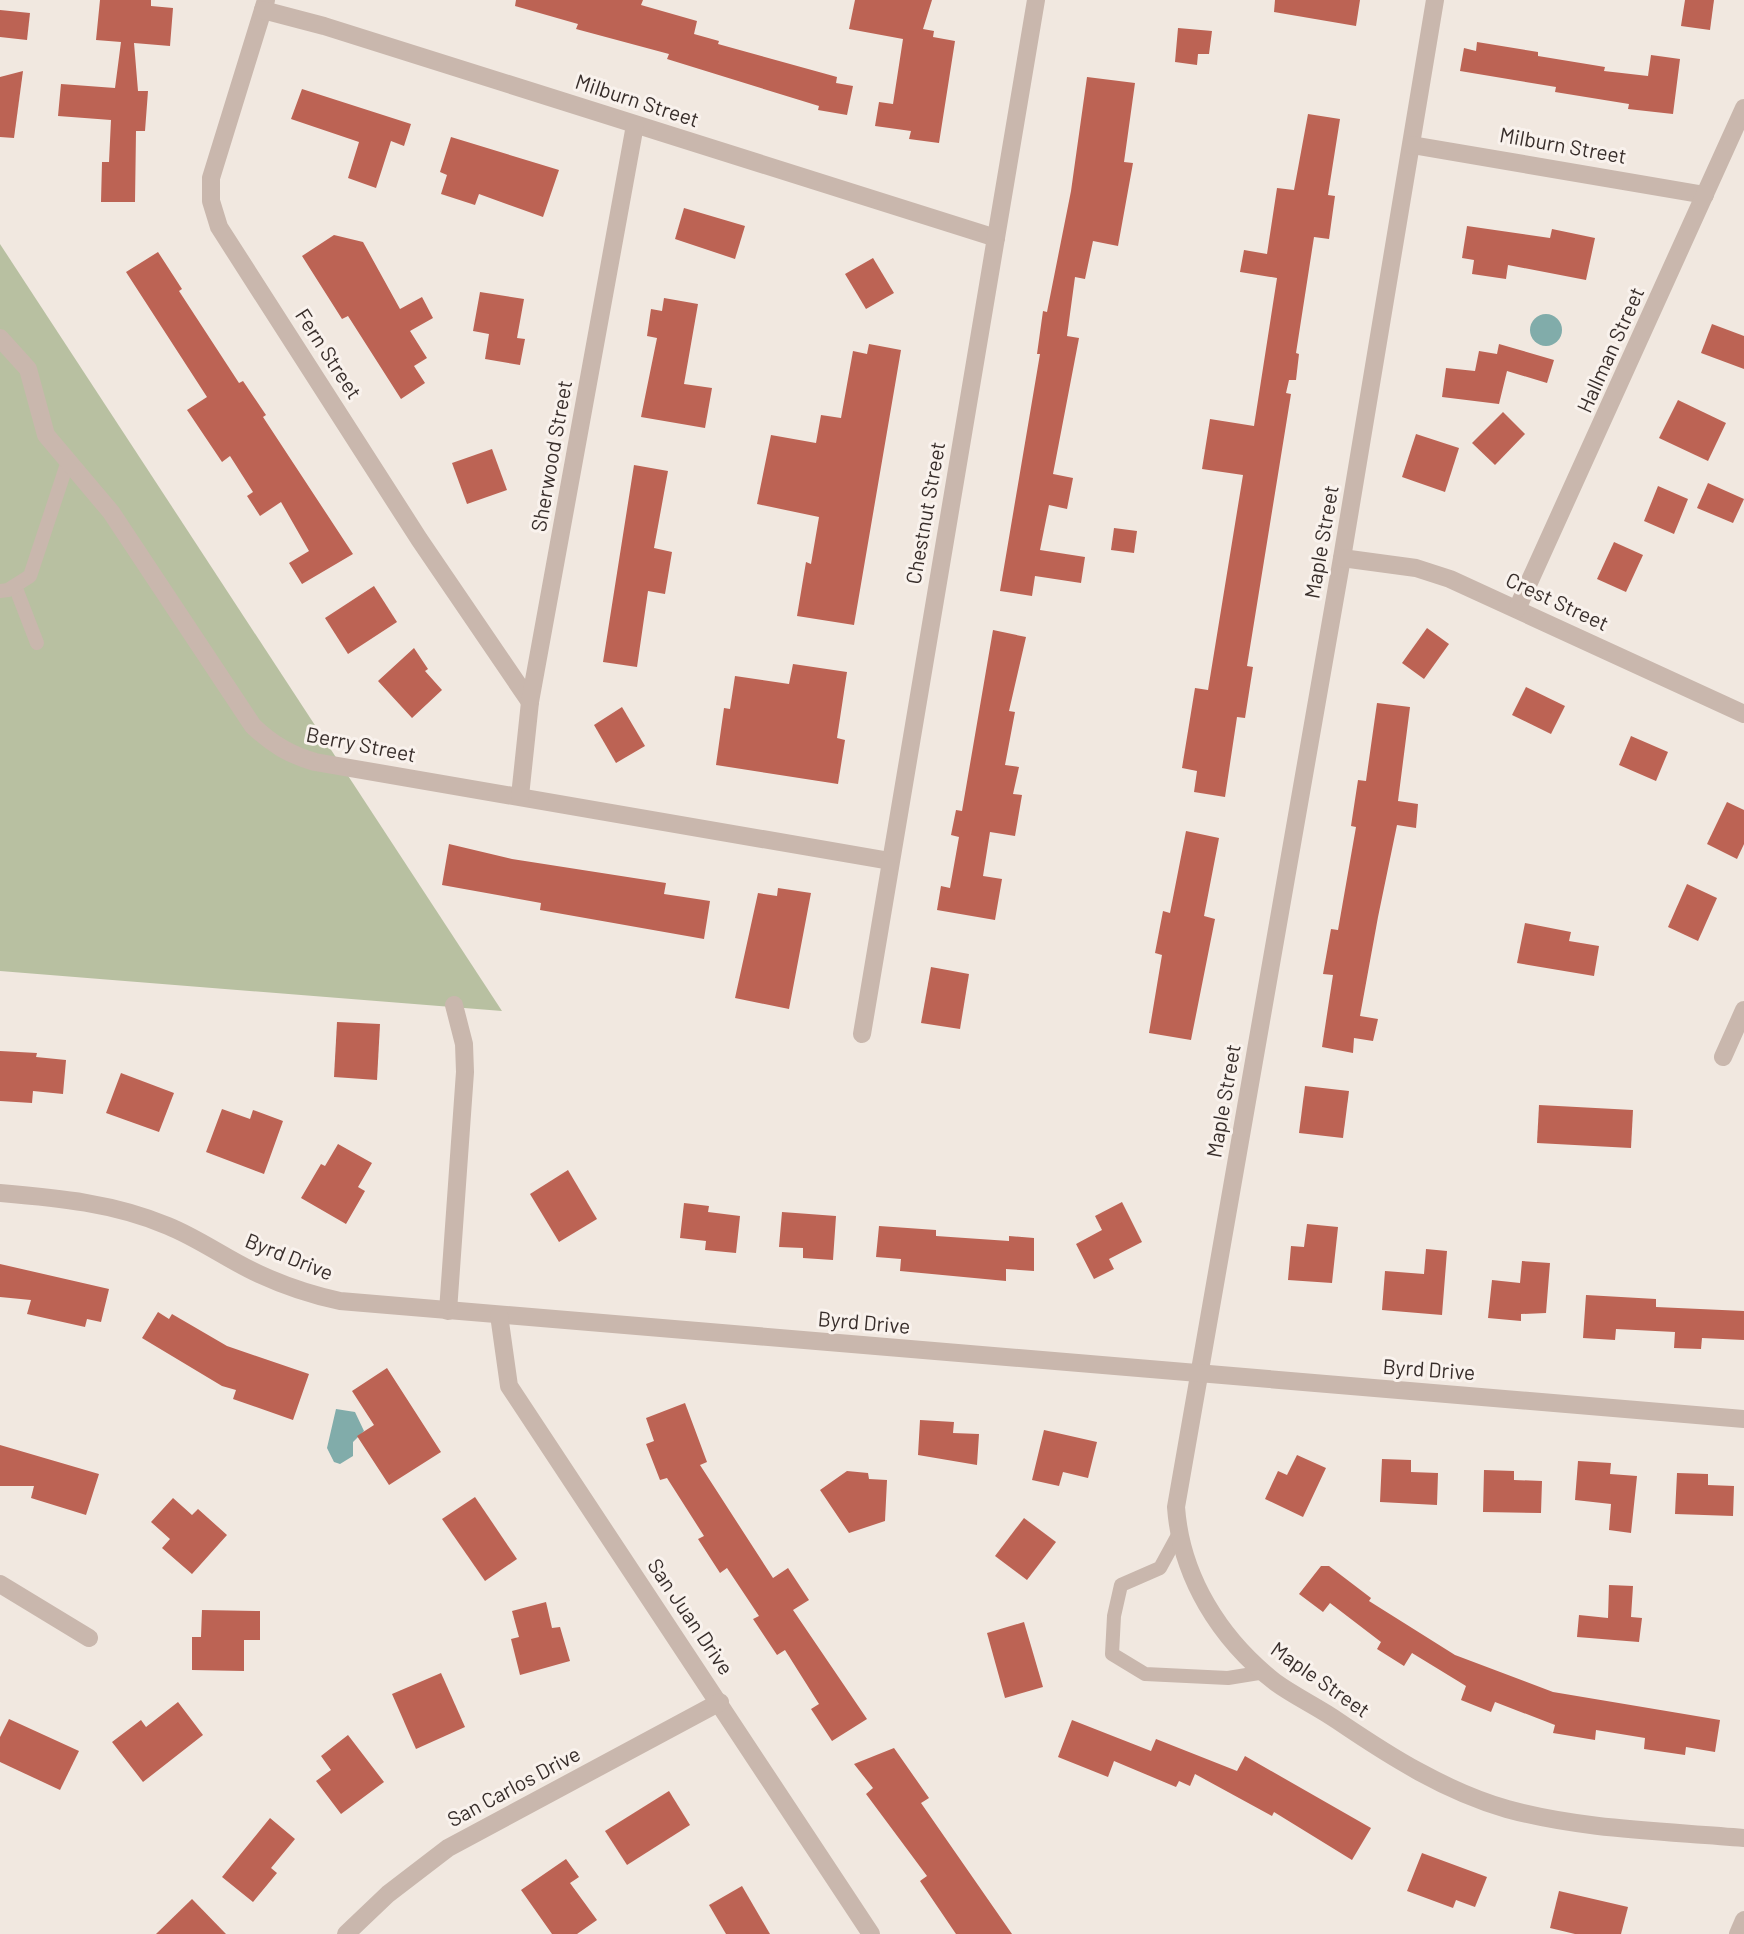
<svg xmlns="http://www.w3.org/2000/svg" width="1744" height="1934" viewBox="0 0 1744 1934" font-family="Barlow,sans-serif">
<style>
.green{fill:#b8c0a1}
.water{fill:#81acaa}
.building{fill:#bc6354}
.lines{fill:none;stroke-linecap:round;stroke-linejoin:round}
.service{stroke:#c9b7ad;stroke-width:14}
.minor{stroke:#c9b7ad;stroke-width:18}
.labels{text-anchor:middle;stroke-width:6;stroke-linejoin:round;paint-order:stroke}
.street-label{font-size:21px;fill:#382e2b;stroke:#f9f2ed}
</style>
<rect width="100%" height="100%" fill="#f1e8e0"/>
<polygon class="green" points="0,244 502,1011 0,971"/>
<g class="water">
<circle cx="1546" cy="330" r="16"/>
<polygon points="336,1409 355,1412 364,1431 353,1442 353,1456 340,1464 334,1462 327,1448"/>
</g>
<g class="building">
<polygon points="100,0 151,0 151,6 173,8 170,46 134,43 138,91 148,91 145,131 136,131 135,202 101,202 102,162 109,162 111,120 58,116 61,84 115,88 121,42 96,40"/>
<polygon points="516,0 643,0 641,5 697,21 694,34 719,41 718,44 837,77 836,83 853,86 847,115 818,110 819,106 667,59 669,54 576,29 578,24 515,6"/>
<polygon points="855,0 932,0 923,29 934,31 933,37 955,41 939,143 909,139 911,131 875,126 879,102 893,104 903,39 849,29"/>
<polygon points="1275,0 1360,0 1356,26 1274,12"/>
<polygon points="1685,0 1714,0 1710,30 1681,26"/>
<polygon points="0,10 30,13 27,40 0,37"/>
<polygon points="1178,28 1212,31 1209,54 1198,54 1197,65 1175,62"/>
<polygon points="1477,42 1538,52 1538,56 1605,67 1604,71 1648,76 1651,55 1680,59 1673,114 1628,109 1629,104 1555,92 1556,87 1460,71 1464,48 1476,51"/>
<polygon points="23,71 14,138 0,137 0,77"/>
<polygon points="1087,77 1135,83 1124,162 1133,163 1118,246 1093,241 1085,279 1075,277 1067,336 1079,338 1053,474 1073,478 1067,509 1049,505 1040,550 1085,557 1081,583 1035,576 1032,596 1000,591 1040,354 1037,354 1043,311 1047,312 1071,191"/>
<polygon points="302,89 411,124 404,146 391,141 376,188 348,178 359,142 291,119"/>
<polygon points="1308,114 1340,119 1328,195 1335,196 1329,239 1314,237 1296,353 1299,354 1296,380 1289,380 1286,393 1291,394 1247,666 1253,667 1245,718 1237,717 1225,797 1194,792 1197,771 1182,768 1195,688 1208,690 1243,475 1202,469 1210,419 1254,426 1277,278 1240,272 1244,250 1267,254 1277,188 1294,190"/>
<polygon points="451,137 559,170 543,217 479,194 475,205 441,194 447,175 440,172"/>
<polygon points="684,208 745,226 735,259 675,239"/>
<polygon points="1467,226 1550,238 1552,229 1595,238 1586,280 1508,265 1506,279 1472,274 1474,260 1462,258"/>
<polygon points="334,235 363,242 400,309 422,297 433,318 410,331 427,358 414,366 425,383 401,399 348,316 342,319 302,256"/>
<polygon points="158,252 182,289 179,291 239,383 243,381 266,415 263,417 353,554 302,584 289,563 309,551 281,502 260,516 247,496 253,492 230,456 222,462 187,410 207,397 126,272"/>
<polygon points="873,258 894,293 866,309 845,274"/>
<polygon points="480,292 524,299 517,338 525,339 520,365 485,359 489,334 473,331"/>
<polygon points="664,298 698,304 684,384 712,388 705,428 641,417 657,338 647,336 651,309 662,311"/>
<polygon points="1712,324 1744,336 1744,369 1701,353"/>
<polygon points="869,344 901,350 854,625 797,616 806,562 811,564 819,517 757,504 771,435 816,443 821,415 841,418 853,351 867,354"/>
<polygon points="1499,344 1554,360 1547,383 1507,371 1499,404 1442,397 1446,368 1475,371 1479,351 1497,354"/>
<polygon points="1678,400 1726,423 1708,461 1659,438"/>
<polygon points="1503,412 1525,434 1495,465 1472,443"/>
<polygon points="1416,434 1459,448 1445,492 1402,477"/>
<polygon points="492,449 507,490 467,504 452,463"/>
<polygon points="634,465 668,471 654,548 672,552 665,594 648,591 637,667 603,662"/>
<polygon points="1708,483 1744,499 1733,523 1697,508"/>
<polygon points="1658,486 1688,499 1674,534 1644,521"/>
<polygon points="1114,528 1137,531 1134,553 1111,550"/>
<polygon points="1614,542 1643,555 1626,592 1597,579"/>
<polygon points="374,586 397,622 348,654 325,618"/>
<polygon points="1427,628 1449,644 1424,679 1402,663"/>
<polygon points="993,630 1026,637 1009,711 1015,712 1005,765 1019,767 1013,794 1022,795 1015,836 990,832 983,876 1002,879 995,920 937,910 941,886 950,888 959,837 951,835 956,810 962,811"/>
<polygon points="414,648 428,669 425,671 442,690 412,718 378,681"/>
<polygon points="793,664 847,672 837,738 845,740 838,784 716,765 724,708 730,709 735,676 789,684"/>
<polygon points="1526,687 1565,706 1551,734 1512,715"/>
<polygon points="1377,703 1410,707 1398,801 1418,804 1416,828 1397,825 1378,917 1360,1016 1378,1019 1373,1041 1354,1038 1353,1053 1322,1047 1333,975 1323,974 1331,929 1338,930 1356,827 1351,826 1358,780 1366,781"/>
<polygon points="622,707 645,746 616,763 594,725"/>
<polygon points="1631,736 1668,752 1656,781 1619,765"/>
<polygon points="1727,802 1744,810 1744,844 1737,859 1707,844"/>
<polygon points="1186,831 1219,838 1204,916 1215,919 1191,1040 1149,1033 1162,955 1155,953 1163,911 1170,913"/>
<polygon points="449,844 512,859 666,883 664,894 710,901 704,939 540,910 541,903 442,885"/>
<polygon points="1687,884 1717,898 1698,941 1668,927"/>
<polygon points="778,888 811,893 789,1009 735,998 758,893 777,896"/>
<polygon points="1525,923 1571,932 1569,941 1599,946 1594,976 1517,963"/>
<polygon points="931,967 969,974 960,1029 921,1023"/>
<polygon points="337,1022 380,1024 377,1080 334,1077"/>
<polygon points="0,1051 37,1053 36,1057 66,1060 63,1094 33,1091 32,1103 0,1101"/>
<polygon points="121,1073 174,1093 159,1132 106,1113"/>
<polygon points="1305,1086 1349,1091 1343,1138 1299,1133"/>
<polygon points="1539,1105 1633,1110 1631,1148 1537,1143"/>
<polygon points="222,1109 250,1119 253,1110 283,1121 264,1174 206,1152"/>
<polygon points="338,1144 372,1163 358,1187 365,1191 346,1224 301,1198 321,1164 325,1166"/>
<polygon points="568,1170 597,1219 559,1242 530,1194"/>
<polygon points="1122,1202 1142,1242 1109,1259 1114,1269 1094,1279 1076,1244 1102,1230 1095,1216"/>
<polygon points="684,1203 709,1206 708,1212 740,1216 736,1253 705,1250 706,1241 680,1238"/>
<polygon points="782,1212 836,1216 833,1260 803,1258 803,1248 779,1247"/>
<polygon points="1307,1224 1338,1227 1332,1283 1288,1280 1291,1246 1304,1247"/>
<polygon points="879,1226 936,1230 936,1236 1009,1241 1009,1236 1034,1238 1034,1271 1006,1269 1006,1281 900,1271 901,1259 876,1257"/>
<polygon points="1426,1249 1447,1251 1442,1315 1382,1310 1385,1271 1424,1274"/>
<polygon points="1522,1261 1550,1263 1546,1313 1521,1314 1521,1321 1488,1318 1492,1280 1520,1283"/>
<polygon points="0,1264 109,1289 101,1322 87,1319 85,1327 27,1314 31,1300 0,1297"/>
<polygon points="1586,1295 1656,1299 1656,1307 1744,1311 1744,1340 1702,1338 1701,1349 1674,1348 1675,1332 1616,1329 1615,1340 1583,1338"/>
<polygon points="158,1312 169,1319 172,1314 227,1346 309,1374 293,1420 233,1399 236,1390 222,1386 142,1338"/>
<polygon points="387,1368 441,1452 389,1485 357,1436 374,1425 352,1391"/>
<polygon points="685,1403 707,1462 700,1465 773,1578 788,1568 809,1600 793,1610 867,1719 832,1741 811,1709 819,1704 785,1650 777,1655 753,1619 759,1616 727,1568 720,1573 698,1539 704,1536 667,1478 660,1480 646,1444 654,1441 646,1418"/>
<polygon points="920,1420 954,1422 953,1433 979,1434 977,1465 918,1455"/>
<polygon points="1044,1430 1097,1442 1088,1478 1063,1472 1059,1486 1032,1480"/>
<polygon points="0,1445 99,1474 86,1515 31,1498 34,1486 0,1486"/>
<polygon points="1297,1455 1326,1468 1303,1517 1265,1499 1278,1471 1287,1475"/>
<polygon points="1382,1459 1411,1460 1411,1472 1438,1473 1437,1505 1380,1502"/>
<polygon points="1578,1461 1611,1463 1610,1474 1637,1476 1631,1533 1609,1530 1611,1504 1575,1500"/>
<polygon points="1484,1470 1514,1471 1514,1480 1542,1481 1541,1513 1483,1512"/>
<polygon points="847,1471 868,1473 869,1479 887,1480 885,1521 849,1533 820,1490"/>
<polygon points="1677,1473 1708,1474 1708,1485 1734,1486 1733,1516 1675,1514"/>
<polygon points="475,1497 517,1559 485,1581 442,1519"/>
<polygon points="173,1498 192,1515 198,1509 227,1535 192,1574 162,1548 170,1539 151,1522"/>
<polygon points="1024,1518 1056,1542 1027,1580 995,1556"/>
<polygon points="1321,1566 1329,1566 1371,1598 1369,1601 1455,1655 1553,1692 1720,1720 1715,1752 1686,1747 1685,1755 1644,1749 1645,1738 1596,1730 1595,1740 1553,1733 1555,1725 1495,1702 1491,1712 1461,1700 1466,1686 1412,1653 1404,1666 1377,1649 1381,1642 1330,1603 1323,1612 1299,1594"/>
<polygon points="1609,1585 1633,1586 1631,1617 1642,1618 1639,1642 1577,1637 1579,1615 1608,1618"/>
<polygon points="546,1602 552,1628 560,1627 570,1661 520,1675 511,1639 519,1637 512,1611"/>
<polygon points="202,1610 260,1611 260,1640 244,1640 244,1671 192,1670 192,1637 201,1637"/>
<polygon points="1024,1622 1043,1687 1005,1698 987,1633"/>
<polygon points="441,1673 465,1727 416,1749 392,1694"/>
<polygon points="178,1702 203,1735 143,1782 112,1742 141,1720 146,1727"/>
<polygon points="9,1719 79,1751 60,1790 0,1762 0,1737"/>
<polygon points="1072,1720 1151,1751 1156,1739 1237,1771 1245,1756 1371,1828 1352,1860 1274,1812 1272,1816 1195,1774 1190,1786 1179,1781 1176,1787 1114,1761 1108,1777 1058,1757"/>
<polygon points="348,1735 384,1782 341,1814 316,1781 331,1770 321,1756"/>
<polygon points="894,1748 929,1798 921,1803 1012,1934 956,1934 920,1881 927,1876 866,1794 873,1788 854,1764"/>
<polygon points="669,1791 690,1825 627,1865 605,1831"/>
<polygon points="270,1818 295,1839 271,1868 277,1873 253,1902 222,1877"/>
<polygon points="1422,1853 1487,1877 1475,1907 1456,1900 1453,1908 1407,1891"/>
<polygon points="566,1859 579,1877 570,1883 597,1920 577,1934 552,1934 521,1890"/>
<polygon points="742,1886 770,1934 726,1934 709,1905"/>
<polygon points="1559,1891 1628,1907 1621,1934 1575,1934 1550,1928"/>
<polygon points="192,1899 226,1934 156,1934"/>
</g>
<g class="lines">
<g class="service">
<polyline points="15,586 37,643"/>
<polyline points="0,591 8,590 30,576 68,461"/>
<polyline points="1178,1535 1160,1568 1121,1585 1114,1616 1112,1654 1145,1674 1228,1678 1265,1672"/>
</g>
<g class="minor">
<polyline points="266,0 211,178 211,201 219,227 419,539 530,702"/>
<path d="M1435 0 1342 558 1176 1507C1181 1577 1220 1639 1275 1682 1294 1696 1318 1707 1338 1721 1391 1757 1445 1791 1507 1809 1583 1830 1666 1831 1744 1838"/>
<polyline points="263,10 324,26 996,238"/>
<polyline points="1412,145 1705,195"/>
<path d="M0 338 28 369 46 435 111 512 253 726C272 744 290 755 315 762L890 861"/>
<polyline points="1342,558 1416,568 1450,579 1744,714"/>
<polyline points="1517,609 1744,108"/>
<polyline points="520,796 530,702 635,125"/>
<polyline points="862,1034 1036,0"/>
<polyline points="1723,1057 1744,1010"/>
<path d="M0 1193C58 1198 114 1203 168 1226 200 1239 228 1260 259 1274 285 1286 312 1295 340 1301L1744 1419"/>
<polyline points="448,1311 465,1072 464,1044 454,1005"/>
<polyline points="499,1315 509,1386 871,1934"/>
<polyline points="0,1584 89,1638"/>
<polyline points="346,1934 388,1894 448,1848 720,1702"/>
<polyline points="1738,1934 1744,1920"/>
</g>
</g>
<g class="labels">
<g class="street-label">
<text transform="translate(637 101) rotate(18)" y="7">Milburn Street</text>
<text transform="translate(1563 146) rotate(10)" y="7">Milburn Street</text>
<text transform="translate(1611 350) rotate(-66)" y="7">Hallman Street</text>
<text transform="translate(328 354) rotate(57)" y="7">Fern Street</text>
<text transform="translate(552 456) rotate(-80)" y="7">Sherwood Street</text>
<text transform="translate(926 513) rotate(-80)" y="7">Chestnut Street</text>
<text transform="translate(1322 542) rotate(-80)" y="7">Maple Street</text>
<text transform="translate(1557 602) rotate(25)" y="7">Crest Street</text>
<text transform="translate(361 745) rotate(11)" y="7">Berry Street</text>
<text transform="translate(1224 1101) rotate(-80)" y="7">Maple Street</text>
<text transform="translate(289 1257) rotate(22)" y="7">Byrd Drive</text>
<text transform="translate(864 1323) rotate(5)" y="7">Byrd Drive</text>
<text transform="translate(1429 1370) rotate(4)" y="7">Byrd Drive</text>
<text transform="translate(690 1617) rotate(56)" y="7">San Juan Drive</text>
<text transform="translate(1320 1680) rotate(35)" y="7">Maple Street</text>
<text transform="translate(514 1787) rotate(-28)" y="7">San Carlos Drive</text>
</g>
</g>
</svg>
